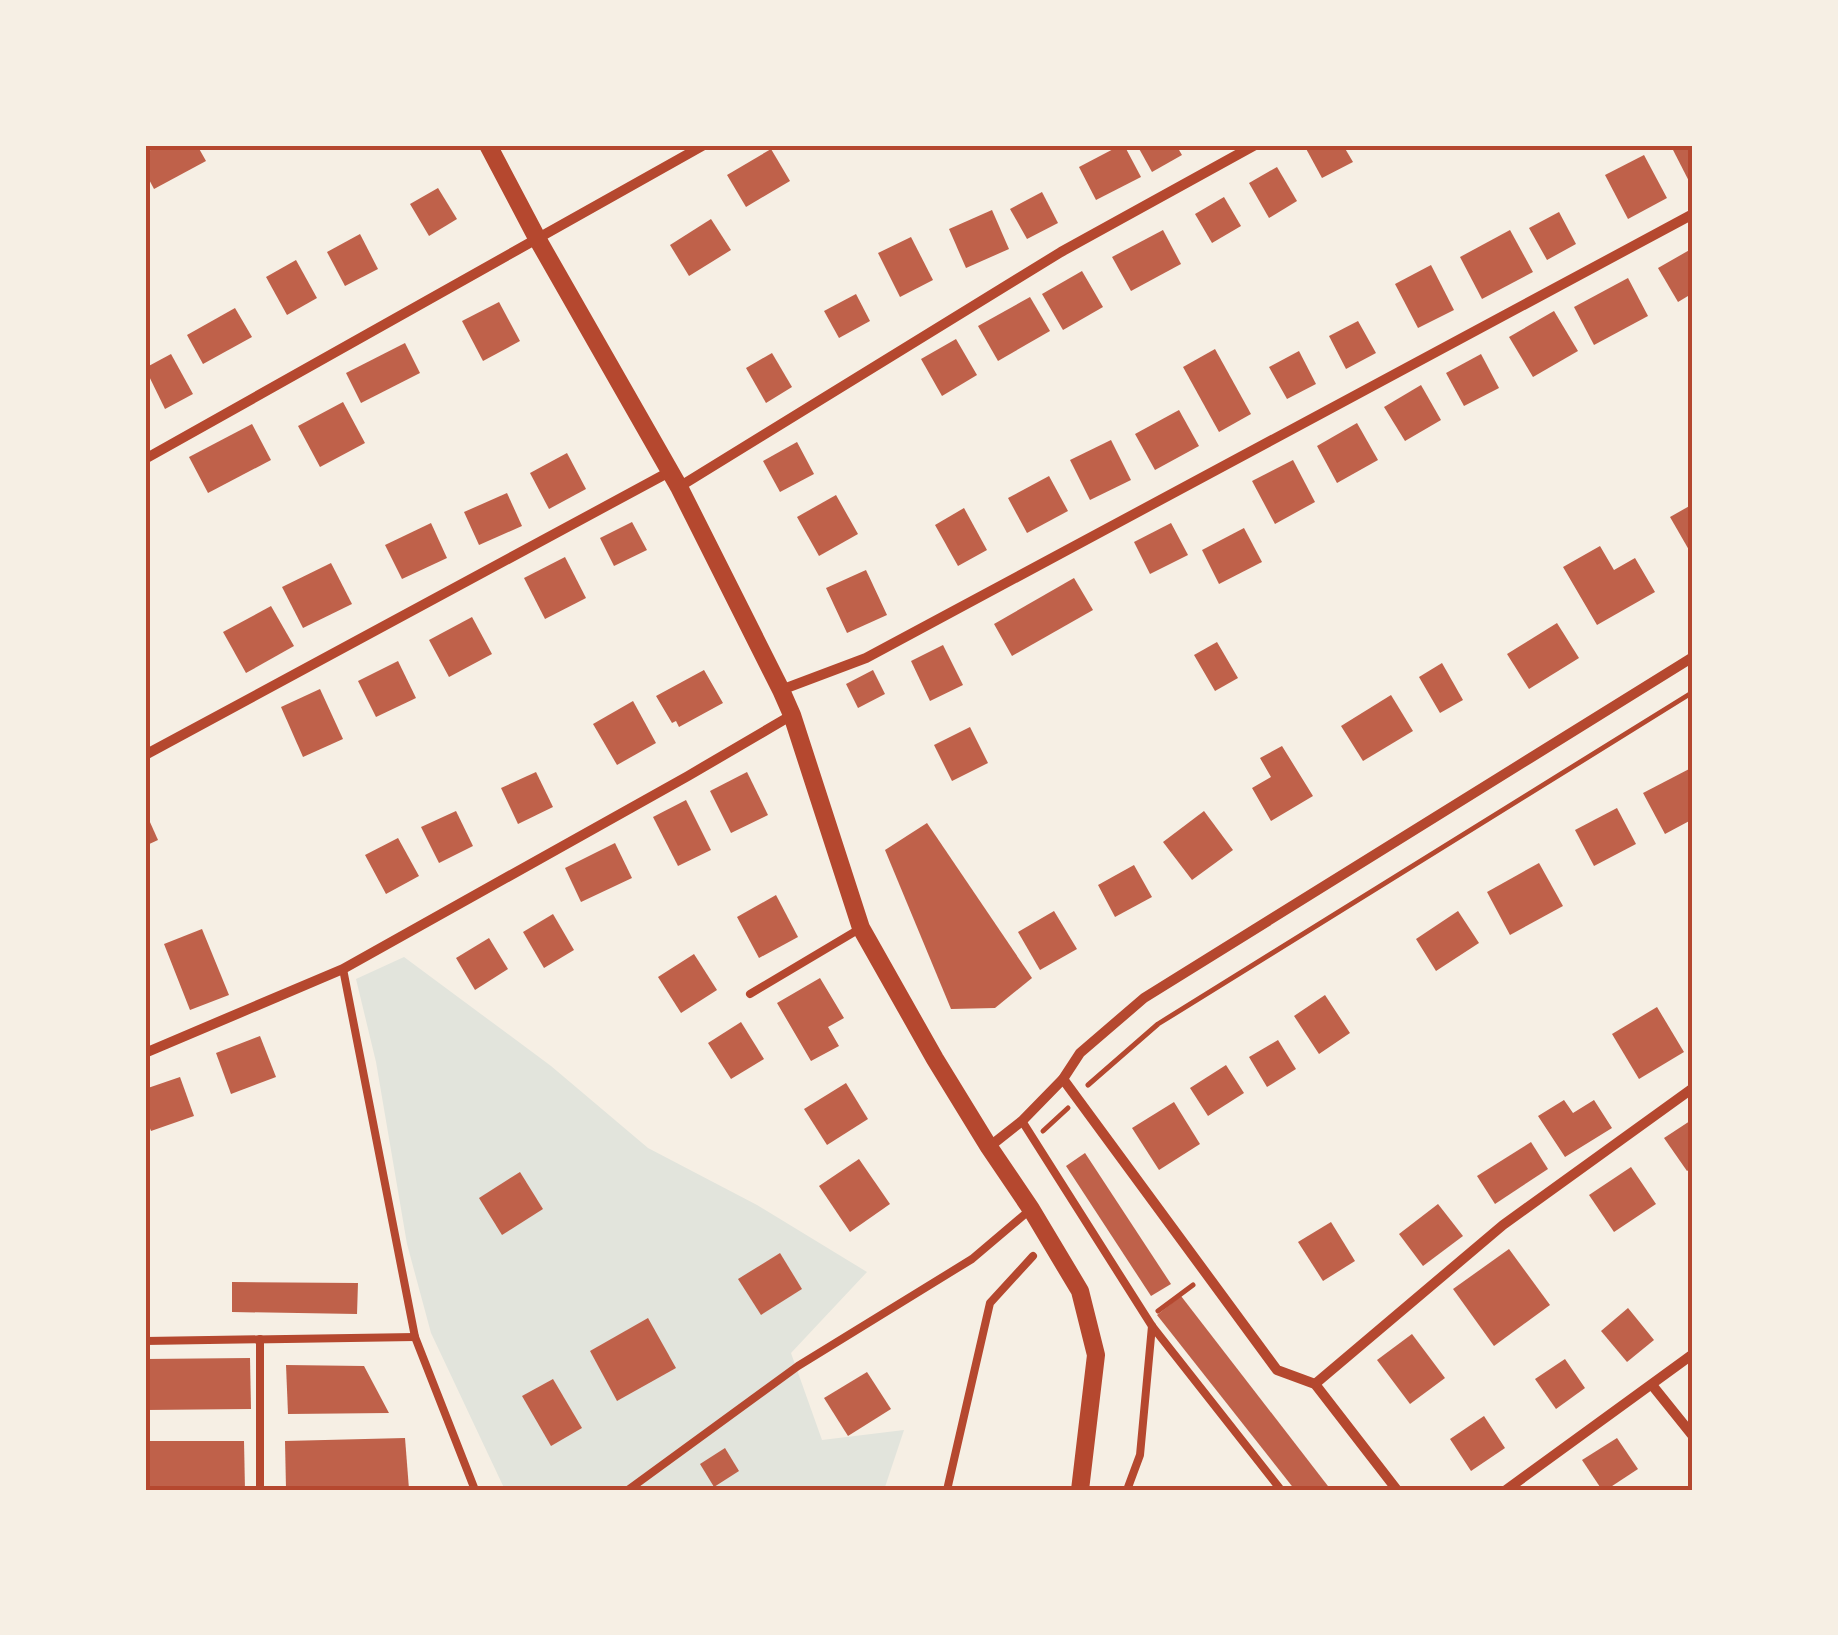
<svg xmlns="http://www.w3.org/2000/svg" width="1838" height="1635" viewBox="0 0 1838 1635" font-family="'Golos Text',sans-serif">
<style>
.green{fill:#e2e4dc}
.building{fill:#bf614a}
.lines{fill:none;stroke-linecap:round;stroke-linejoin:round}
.path{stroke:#b5482f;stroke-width:5}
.service{stroke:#b5482f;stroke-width:8}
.minor{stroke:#b5482f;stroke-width:10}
.tertiary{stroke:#b5482f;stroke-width:18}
.neatline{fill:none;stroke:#b5482f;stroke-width:4}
</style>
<rect width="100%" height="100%" fill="#f6efe4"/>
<polygon class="green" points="404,957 551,1066 648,1148 757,1205 867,1272 791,1353 822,1440 904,1430 884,1490 505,1490 431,1333 407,1244 376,1062 356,979"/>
<g class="building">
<polygon points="160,145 197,145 206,161 154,189 145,172 145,153"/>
<polygon points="1121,145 1124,145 1141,177 1096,200 1079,167"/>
<polygon points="1137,145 1176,145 1182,155 1152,172"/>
<polygon points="1304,145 1343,145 1353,162 1322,178"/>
<polygon points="1679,145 1693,145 1693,189 1672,148"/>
<polygon points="771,149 790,181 746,207 727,175"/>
<polygon points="1644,155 1667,198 1628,219 1605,175"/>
<polygon points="1277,167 1297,201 1269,218 1249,183"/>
<polygon points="438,188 457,219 429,236 410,204"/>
<polygon points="1042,192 1058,223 1027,239 1010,209"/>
<polygon points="1224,197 1241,226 1212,243 1195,214"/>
<polygon points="992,210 1009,249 966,268 949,229"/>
<polygon points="1559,212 1576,244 1547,260 1529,228"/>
<polygon points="711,219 731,250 689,276 670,245"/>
<polygon points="1163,230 1181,264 1131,291 1112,257"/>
<polygon points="1510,230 1533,272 1482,299 1460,257"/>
<polygon points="360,234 378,269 345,286 327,252"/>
<polygon points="911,237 933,280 900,297 878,253"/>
<polygon points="1693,248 1693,293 1678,302 1658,268"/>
<polygon points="296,260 317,298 287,315 266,277"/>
<polygon points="1431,265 1454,310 1418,328 1395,284"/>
<polygon points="1082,271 1103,307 1063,330 1042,294"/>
<polygon points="1628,278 1648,316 1594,345 1574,307"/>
<polygon points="856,294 870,321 839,338 824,311"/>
<polygon points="1030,297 1050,331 998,361 978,326"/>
<polygon points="499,302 520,341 483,361 462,321"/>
<polygon points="235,308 252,337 203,364 187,335"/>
<polygon points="1554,311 1578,351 1533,377 1509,337"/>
<polygon points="1358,321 1376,353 1346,369 1329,336"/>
<polygon points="956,339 977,375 942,396 921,359"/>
<polygon points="405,343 420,373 361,403 346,373"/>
<polygon points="1215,349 1251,414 1219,432 1183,367"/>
<polygon points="1299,351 1316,384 1287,399 1269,367"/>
<polygon points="772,353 792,387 766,403 746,368"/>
<polygon points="171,354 193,394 165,409 145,368"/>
<polygon points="1481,354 1499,388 1464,406 1446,373"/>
<polygon points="1421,385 1441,420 1405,441 1384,407"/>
<polygon points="343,402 365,443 320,467 298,426"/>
<polygon points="1179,410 1199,446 1155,470 1135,434"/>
<polygon points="1357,423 1378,460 1337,483 1317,446"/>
<polygon points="252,424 271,460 208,493 189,457"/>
<polygon points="1111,440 1131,480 1090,500 1070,460"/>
<polygon points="797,442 814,474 780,492 763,461"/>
<polygon points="567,453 586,489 549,509 530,473"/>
<polygon points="1293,460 1315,502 1275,524 1252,481"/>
<polygon points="1049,476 1068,511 1027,533 1008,498"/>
<polygon points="507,493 522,526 479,545 464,512"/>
<polygon points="836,495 858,534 819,556 797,517"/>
<polygon points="1693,504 1693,548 1689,550 1670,517"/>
<polygon points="964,508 987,550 958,566 935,525"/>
<polygon points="632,522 647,550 614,566 600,538"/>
<polygon points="431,523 447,558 402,579 385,545"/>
<polygon points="1171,523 1188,555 1150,574 1134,542"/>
<polygon points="1244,528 1262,562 1219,584 1202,550"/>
<polygon points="1600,546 1614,570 1635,558 1655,592 1597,625 1563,567"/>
<polygon points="565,557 586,598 545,619 524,578"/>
<polygon points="331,563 352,604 303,628 282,587"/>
<polygon points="866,570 887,615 847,633 826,588"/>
<polygon points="1074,578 1093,610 1012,656 994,624"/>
<polygon points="271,606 294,646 246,673 223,632"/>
<polygon points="472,617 492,654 449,677 429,640"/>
<polygon points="1557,623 1579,658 1529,689 1507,654"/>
<polygon points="1217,642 1238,678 1215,691 1194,655"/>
<polygon points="943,645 963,685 930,701 911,661"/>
<polygon points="398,661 416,698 376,717 358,681"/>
<polygon points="1442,663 1463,700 1440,713 1419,677"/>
<polygon points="704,670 723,703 679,727 676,721 672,723 656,696"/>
<polygon points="873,670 885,694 858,708 846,684"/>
<polygon points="320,689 343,739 303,757 281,707"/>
<polygon points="1391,695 1413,731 1363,761 1341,726"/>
<polygon points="633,701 656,743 617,765 593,724"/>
<polygon points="970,727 988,763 952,781 934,745"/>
<polygon points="1282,746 1313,796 1271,821 1252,788 1271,777 1260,758"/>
<polygon points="1693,767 1693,819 1665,834 1643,793"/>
<polygon points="536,772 553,807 518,824 501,788"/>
<polygon points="747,772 768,815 731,833 710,791"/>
<polygon points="686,800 711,850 678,866 653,817"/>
<polygon points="1617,808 1636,844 1594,866 1575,830"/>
<polygon points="145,811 158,840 145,846"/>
<polygon points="456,811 473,846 439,863 421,827"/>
<polygon points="1204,811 1233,850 1192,880 1163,842"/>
<polygon points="927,823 1032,978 995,1008 951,1009 885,850"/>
<polygon points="398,838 419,876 386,894 365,855"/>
<polygon points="615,843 632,878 581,902 565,868"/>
<polygon points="1539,863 1563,906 1510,935 1487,892"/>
<polygon points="1134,865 1152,897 1115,917 1098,885"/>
<polygon points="776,895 798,937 759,958 737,917"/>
<polygon points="1054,911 1077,949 1040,970 1018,932"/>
<polygon points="1458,911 1479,943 1436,971 1416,939"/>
<polygon points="553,914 574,950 544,968 523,932"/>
<polygon points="202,929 229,995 190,1010 164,944"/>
<polygon points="489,938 508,969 475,990 456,958"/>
<polygon points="694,954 717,990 681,1013 658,977"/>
<polygon points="820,978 844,1018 828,1027 839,1046 811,1061 777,1003"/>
<polygon points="1325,995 1350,1033 1319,1054 1294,1016"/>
<polygon points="1657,1007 1684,1052 1639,1079 1612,1034"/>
<polygon points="741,1022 764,1059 731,1079 708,1043"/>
<polygon points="260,1036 276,1077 231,1094 216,1053"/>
<polygon points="1278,1040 1296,1069 1267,1087 1249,1057"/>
<polygon points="1226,1065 1244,1093 1208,1116 1190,1088"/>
<polygon points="180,1077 194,1116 151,1131 145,1115 145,1089"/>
<polygon points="846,1083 868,1119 827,1145 804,1109"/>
<polygon points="1564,1100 1573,1113 1594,1100 1612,1128 1565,1157 1538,1116"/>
<polygon points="1174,1102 1200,1144 1159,1170 1132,1128"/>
<polygon points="1693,1119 1693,1167 1687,1171 1664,1138"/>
<polygon points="1531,1142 1548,1169 1495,1204 1477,1176"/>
<polygon points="1085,1153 1171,1284 1151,1296 1066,1166"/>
<polygon points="859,1159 890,1204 850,1232 819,1186"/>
<polygon points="1631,1167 1656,1204 1614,1232 1589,1195"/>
<polygon points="520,1172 543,1209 502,1235 479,1198"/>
<polygon points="1438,1204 1463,1236 1423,1266 1399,1234"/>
<polygon points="1331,1222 1355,1261 1323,1281 1298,1242"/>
<polygon points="1509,1249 1550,1305 1494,1346 1453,1289"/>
<polygon points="780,1253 802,1289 761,1315 738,1279"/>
<polygon points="232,1282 358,1283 357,1314 232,1312"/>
<polygon points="1181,1296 1331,1490 1295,1490 1157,1315"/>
<polygon points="1628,1308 1654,1340 1627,1362 1601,1331"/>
<polygon points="648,1318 676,1368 617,1401 590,1351"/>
<polygon points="1412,1334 1445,1378 1410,1404 1377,1360"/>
<polygon points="250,1358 251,1409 145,1410 145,1359"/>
<polygon points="1565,1359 1585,1388 1556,1409 1535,1379"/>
<polygon points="286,1365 364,1366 389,1413 288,1414"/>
<polygon points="867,1372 891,1409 848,1436 824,1398"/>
<polygon points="553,1379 582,1428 551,1446 522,1396"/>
<polygon points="1484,1416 1505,1448 1471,1471 1450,1439"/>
<polygon points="405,1438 409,1489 286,1489 285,1441"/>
<polygon points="1617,1438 1638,1469 1606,1490 1602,1490 1582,1460"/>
<polygon points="145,1441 244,1441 245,1490 145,1490"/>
<polygon points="725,1448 739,1471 714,1487 700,1464"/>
</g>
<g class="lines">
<g class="path">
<polyline points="1088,1085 1158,1024 1693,692"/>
<polyline points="1043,1131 1068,1108"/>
<polyline points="1158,1311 1193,1285"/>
</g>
<g class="service">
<polyline points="343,969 415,1337 475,1490"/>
<polyline points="750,994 861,928"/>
<polyline points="1022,1121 1152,1326 1281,1490"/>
<polyline points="260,1339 260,1490"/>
<polyline points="145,1341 415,1337"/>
<polyline points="628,1490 798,1366 972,1259 1031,1209"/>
<polyline points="947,1490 990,1303 1033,1256"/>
<polyline points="1127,1490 1140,1455 1152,1326"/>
</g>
<g class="minor">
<polyline points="145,459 704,145"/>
<polyline points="679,487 1061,252 1255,145"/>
<polyline points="781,690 866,658 1693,214"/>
<polyline points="145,755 671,471"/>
<polyline points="145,1053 343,969 688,776 792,715"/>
<polyline points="1063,1079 1277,1370 1315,1384 1397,1490"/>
<polyline points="989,1147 1022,1121 1063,1079 1080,1053 1144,998 1693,657"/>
<polyline points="1315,1384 1503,1225 1693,1088"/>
<polyline points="1652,1385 1693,1436"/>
<polyline points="1506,1490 1693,1354"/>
</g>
<polyline class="tertiary" points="488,145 538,240 679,487 781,690 792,715 861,928 935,1059 989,1147 1031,1209 1080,1291 1096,1355 1080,1490"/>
</g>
<rect width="1838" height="1635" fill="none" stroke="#f6efe4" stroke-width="295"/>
<rect x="148" y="148" width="1542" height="1340" class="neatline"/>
</svg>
